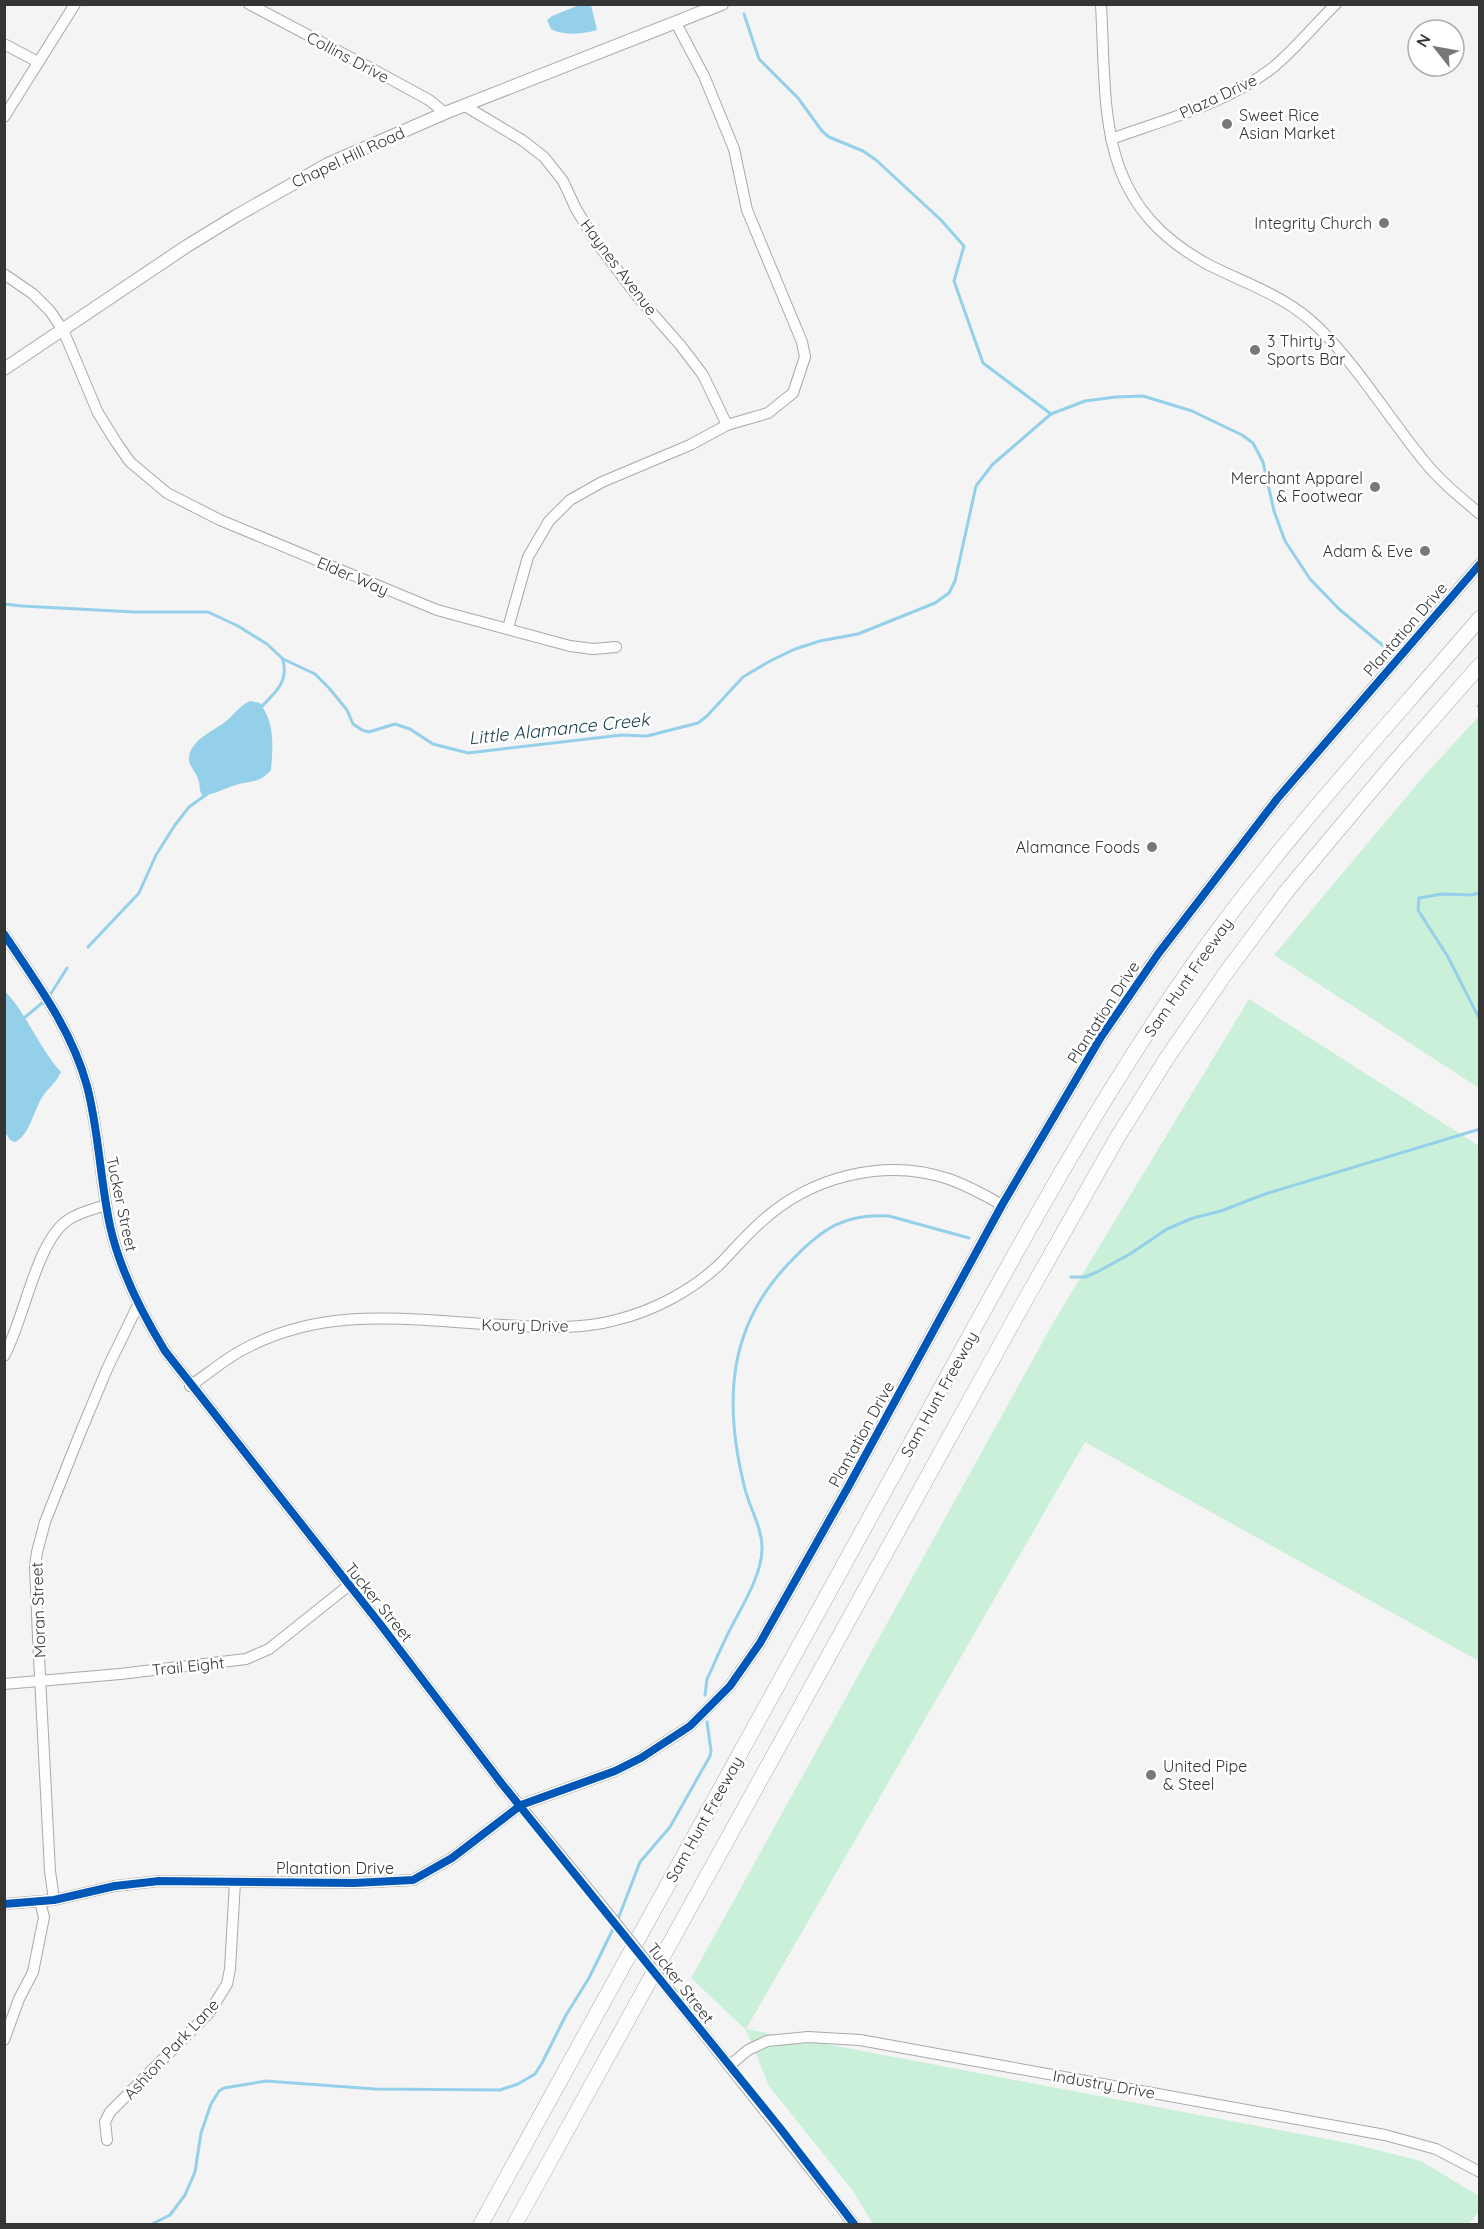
<svg xmlns="http://www.w3.org/2000/svg" width="1484" height="2229" viewBox="0 0 1484 2229" font-family="Quicksand,sans-serif">
<style>
.green{fill:#caf0d9}
.water{fill:#95d0ea}
.lines{fill:none;stroke-linecap:round;stroke-linejoin:round}
.stream{stroke:#95d0ea;stroke-width:3}
.minor-casing{stroke:#a9a9a9;stroke-width:12}
.major-casing{stroke:#a9a9a9;stroke-width:14}
.highway-casing{stroke:#a9a9a9;stroke-width:16}
.minor{stroke:#fdfdfd;stroke-width:10}
.major{stroke:#fdfdfd;stroke-width:12}
.highway{stroke:#fdfdfd;stroke-width:15}
.minor-bridge-casing{stroke:#a9a9a9;stroke-width:12;stroke-linecap:butt}
.minor-bridge{stroke:#fdfdfd;stroke-width:10}
.cycleway-casing{stroke:#fff;stroke-width:11}
.cycleway{stroke:#0057b8;stroke-width:8}
.poi-dot{fill:#777878;stroke:#fff;stroke-width:2}
.labels{text-anchor:middle;stroke-width:5;stroke-linejoin:round;paint-order:stroke}
.street-label{font-size:16px;fill:#343535;stroke:#fff}
.poi-label{font-size:16px;fill:#343535;stroke:#fff;text-anchor:end}
.water-label{font-size:18px;font-style:italic;fill:#143b4a;stroke:#fff}
</style>
<rect width="100%" height="100%" fill="#f4f4f4"/>
<g class="green">
<polygon points="1479,716 1479,1088 1274,955 1424,776"/>
<polygon points="1249,999 1479,1146 1479,1661 1085,1442 746,2029 1353,2144 1421,2161 1479,2196 1479,2212 1468,2224 873,2224 853,2191 769,2086 746,2030 691,1978 1053,1323"/>
</g>
<g class="water">
<path d="M582 4 591 5 597 30C584 34 564 36 551 29L547 20 552 16Z"/>
<path d="M250 701 260 703C275 724 273 745 271 770 259 784 251 780 236 785 225 788 215 794 203 796 198 790 201 786 198 779 196 771 188 766 189 757 191 740 213 731 225 722 234 715 239 706 250 701Z"/>
<path d="M5 991C28 1016 39 1048 61 1072 56 1084 44 1091 39 1103 33 1115 28 1136 15 1142L10 1140 5 1132Z"/>
</g>
<g class="lines">
<g class="stream">
<polyline points="744,14 759,59 798,98 822,131 829,137 863,151 876,160 941,220 964,246 954,281 983,363 1051,414"/>
<polyline points="4,604 22,606 134,612 208,612 238,626 267,644 283,659 315,674 329,688 347,710 353,724 362,730 369,732 395,724 410,729 433,744 468,753 622,735 647,736 698,723 707,716 743,677 770,661 795,649 820,641 858,634 935,603 949,593 955,581 976,486 992,465 1051,414 1085,401 1116,397 1143,396 1192,411 1242,435 1253,443 1263,462 1274,511 1285,541 1310,579 1339,609 1387,649"/>
<polyline points="1478,706 1480,707"/>
<path d="M261 707C275 693 289 682 283 660"/>
<polyline points="1480,893 1471,895 1442,894 1419,898 1418,910 1448,957 1480,1020"/>
<polyline points="88,947 139,893 156,855 175,825 189,807 207,794"/>
<polyline points="50,995 67,968"/>
<polyline points="23,1019 42,1003"/>
<polyline points="1071,1277 1085,1277 1097,1272 1130,1254 1167,1229 1193,1218 1221,1211 1265,1194 1480,1129"/>
<path d="M705 1695 707 1679C713 1667 718 1654 724 1642 736 1615 761 1580 762 1550 763 1529 750 1509 745 1489 723 1402 727 1324 794 1258 823 1228 846 1213 889 1216L969 1238"/>
<polyline points="618,1919 640,1862 670,1827 710,1756 711,1751 707,1722"/>
<polyline points="152,2224 170,2215 185,2195 195,2172 201,2133 211,2104 219,2091 224,2088 266,2081 375,2089 500,2090 518,2084 535,2074 542,2063 566,2015 589,1978 615,1925"/>
</g>
<g class="minor-casing">
<g id="minor">
<polyline points="249,4 376,71 429,100 445,113"/>
<path d="M1101 4C1107 116 1096 204 1209 265 1249 285 1286 296 1319 328 1359 368 1388 417 1424 461 1440 481 1460 497 1480 514"/>
<polyline points="4,44 38,62"/>
<polyline points="465,106 522,140 544,157 563,181 576,209 597,243 638,297 681,346 703,375 727,425"/>
<polyline points="4,117 75,4"/>
<path d="M1111 139C1164 120 1225 104 1271 69 1295 50 1314 25 1336 4"/>
<polyline points="4,274 33,294 50,311 63,330 98,413 116,442 130,462 167,493 220,520 437,610 570,646 593,649 616,647"/>
<polyline points="508,628 528,557 549,521 570,500 602,482 690,445 727,425 768,413 793,393 805,357 802,342 747,210 734,149 704,76 676,23"/>
<path d="M4 934C36 982 72 1030 87 1086 99 1132 100 1180 110 1226 120 1271 141 1312 165 1351L380 1624 502 1784 611 1917"/>
<path d="M4 1356C24 1321 36 1241 68 1220 79 1212 94 1209 106 1205"/>
<path d="M190 1386C209 1373 226 1358 246 1348 331 1304 413 1321 504 1325 541 1327 579 1330 616 1320 653 1311 691 1291 719 1265 733 1251 745 1236 760 1223 809 1177 884 1157 949 1179 968 1186 985 1195 1002 1205"/>
<polyline points="4,1684 120,1674 246,1659 269,1649 348,1586"/>
<polyline points="54,1900 50,1871 38,1637 35,1566 37,1552 45,1522 79,1436 107,1369 138,1305"/>
<polyline points="4,1904 54,1900 115,1886 159,1881 354,1883 413,1880 452,1858 521,1805 615,1771 641,1758 690,1726 730,1686 760,1643 847,1489 1002,1205 1101,1037 1158,954 1277,799 1480,564"/>
<polyline points="681,2005 854,2224"/>
<polyline points="4,2040 19,1999 33,1972 44,1917 40,1902"/>
<polyline points="729,2066 748,2050 767,2041 808,2037 860,2040 1385,2135 1436,2149 1480,2172"/>
<polyline points="107,2140 105,2122 110,2112 209,2013 227,1984 230,1969 235,1882"/>
</g>
</g>
<g class="major-casing">
<polyline id="major" points="4,369 187,246 236,216 328,164 445,113 722,4"/>
</g>
<g class="highway-casing">
<g id="highway">
<path d="M481 2224C618 1977 754 1729 890 1481 990 1301 1085 1115 1205 948 1289 832 1387 727 1480 618"/>
<polyline points="515,2224 1023,1304 1117,1138 1167,1058 1225,974 1286,892 1395,762 1480,665"/>
</g>
</g>
<use href="#minor" class="minor"/>
<use href="#major" class="major"/>
<use href="#highway" class="highway"/>
<g class="minor-bridge-casing">
<polyline id="minor-bridge" points="611,1917 681,2005"/>
</g>
<use href="#minor-bridge" class="minor-bridge"/>
<g class="cycleway-casing">
<g id="cycleway">
<path d="M4 934C36 982 72 1030 87 1086 99 1132 100 1180 110 1226 120 1271 141 1312 165 1351L380 1624 502 1784 780 2128 854 2224"/>
<polyline points="4,1904 54,1900 115,1886 159,1881 354,1883 413,1880 452,1858 521,1805 615,1771 641,1758 690,1726 730,1686 760,1643 847,1489 1002,1205 1101,1037 1158,954 1277,799 1480,564"/>
</g>
</g>
<use href="#cycleway" class="cycleway"/>
</g>
<g class="poi-dot">
<circle cx="1227" cy="124" r="6"/>
<circle cx="1384" cy="223" r="6"/>
<circle cx="1255" cy="350" r="6"/>
<circle cx="1375" cy="487" r="6"/>
<circle cx="1425" cy="551" r="6"/>
<circle cx="1152" cy="847" r="6"/>
<circle cx="1151" cy="1775" r="6"/>
</g>
<g class="labels">
<g class="street-label">
<text transform="translate(348 57) rotate(28)" y="6">Collins Drive</text>
<text transform="translate(1218 96) rotate(-25)" y="6">Plaza Drive</text>
<text transform="translate(348 157) rotate(-25)" y="6">Chapel Hill Road</text>
<text transform="translate(619 267) rotate(53)" y="6">Haynes Avenue</text>
<text transform="translate(353 576) rotate(23)" y="6">Elder Way</text>
<text transform="translate(1405 629) rotate(-49)" y="6">Plantation Drive</text>
<text transform="translate(1188 977) rotate(-55)" y="6">Sam Hunt Freeway</text>
<text transform="translate(1103 1012) rotate(-57)" y="6">Plantation Drive</text>
<text transform="translate(122 1204) rotate(78)" y="6">Tucker Street</text>
<text transform="translate(525 1325) rotate(1)" y="6">Koury Drive</text>
<text transform="translate(939 1394) rotate(-61)" y="6">Sam Hunt Freeway</text>
<text transform="translate(861 1434) rotate(-61)" y="6">Plantation Drive</text>
<text transform="translate(379 1602) rotate(51)" y="6">Tucker Street</text>
<text transform="translate(38 1610) rotate(-92)" y="6">Moran Street</text>
<text transform="translate(188 1666) rotate(-6)" y="6">Trail Eight</text>
<text transform="translate(704 1819) rotate(-61)" y="6">Sam Hunt Freeway</text>
<text x="335" y="1874">Plantation Drive</text>
<text transform="translate(681 1983) rotate(52)" y="6">Tucker Street</text>
<text transform="translate(171 2049) rotate(-47)" y="6">Ashton Park Lane</text>
<text transform="translate(1104 2084) rotate(10)" y="6">Industry Drive</text>
</g>
<g class="poi-label">
<text x="1239" y="121" text-anchor="start">Sweet Rice<tspan x="1239" dy="18">Asian Market</tspan></text>
<text x="1372" y="229">Integrity Church</text>
<text x="1267" y="347" text-anchor="start">3 Thirty 3<tspan x="1267" dy="18">Sports Bar</tspan></text>
<text x="1363" y="484">Merchant Apparel<tspan x="1363" dy="18">&amp; Footwear</tspan></text>
<text x="1413" y="557">Adam &amp; Eve</text>
<text x="1140" y="853">Alamance Foods</text>
<text x="1163" y="1772" text-anchor="start">United Pipe<tspan x="1163" dy="18">&amp; Steel</tspan></text>
</g>
<g class="water-label">
<text transform="translate(559 729) rotate(-6)" y="6">Little Alamance Creek</text>
</g>
</g>
<rect width="1484" height="2229" fill="none" stroke="#343535" stroke-width="12"/>
<g transform="translate(1436 48) rotate(301)"><circle r="28" fill="#ffffff" stroke="#aeaeae" stroke-width="1.5"/>
<path d="M0-4.5L10 22L0 15L-10 22Z" fill="#777878"/>
<text y="-9" font-size="16" font-weight="bold" text-anchor="middle" fill="#343535">N</text>
</g>
</svg>
